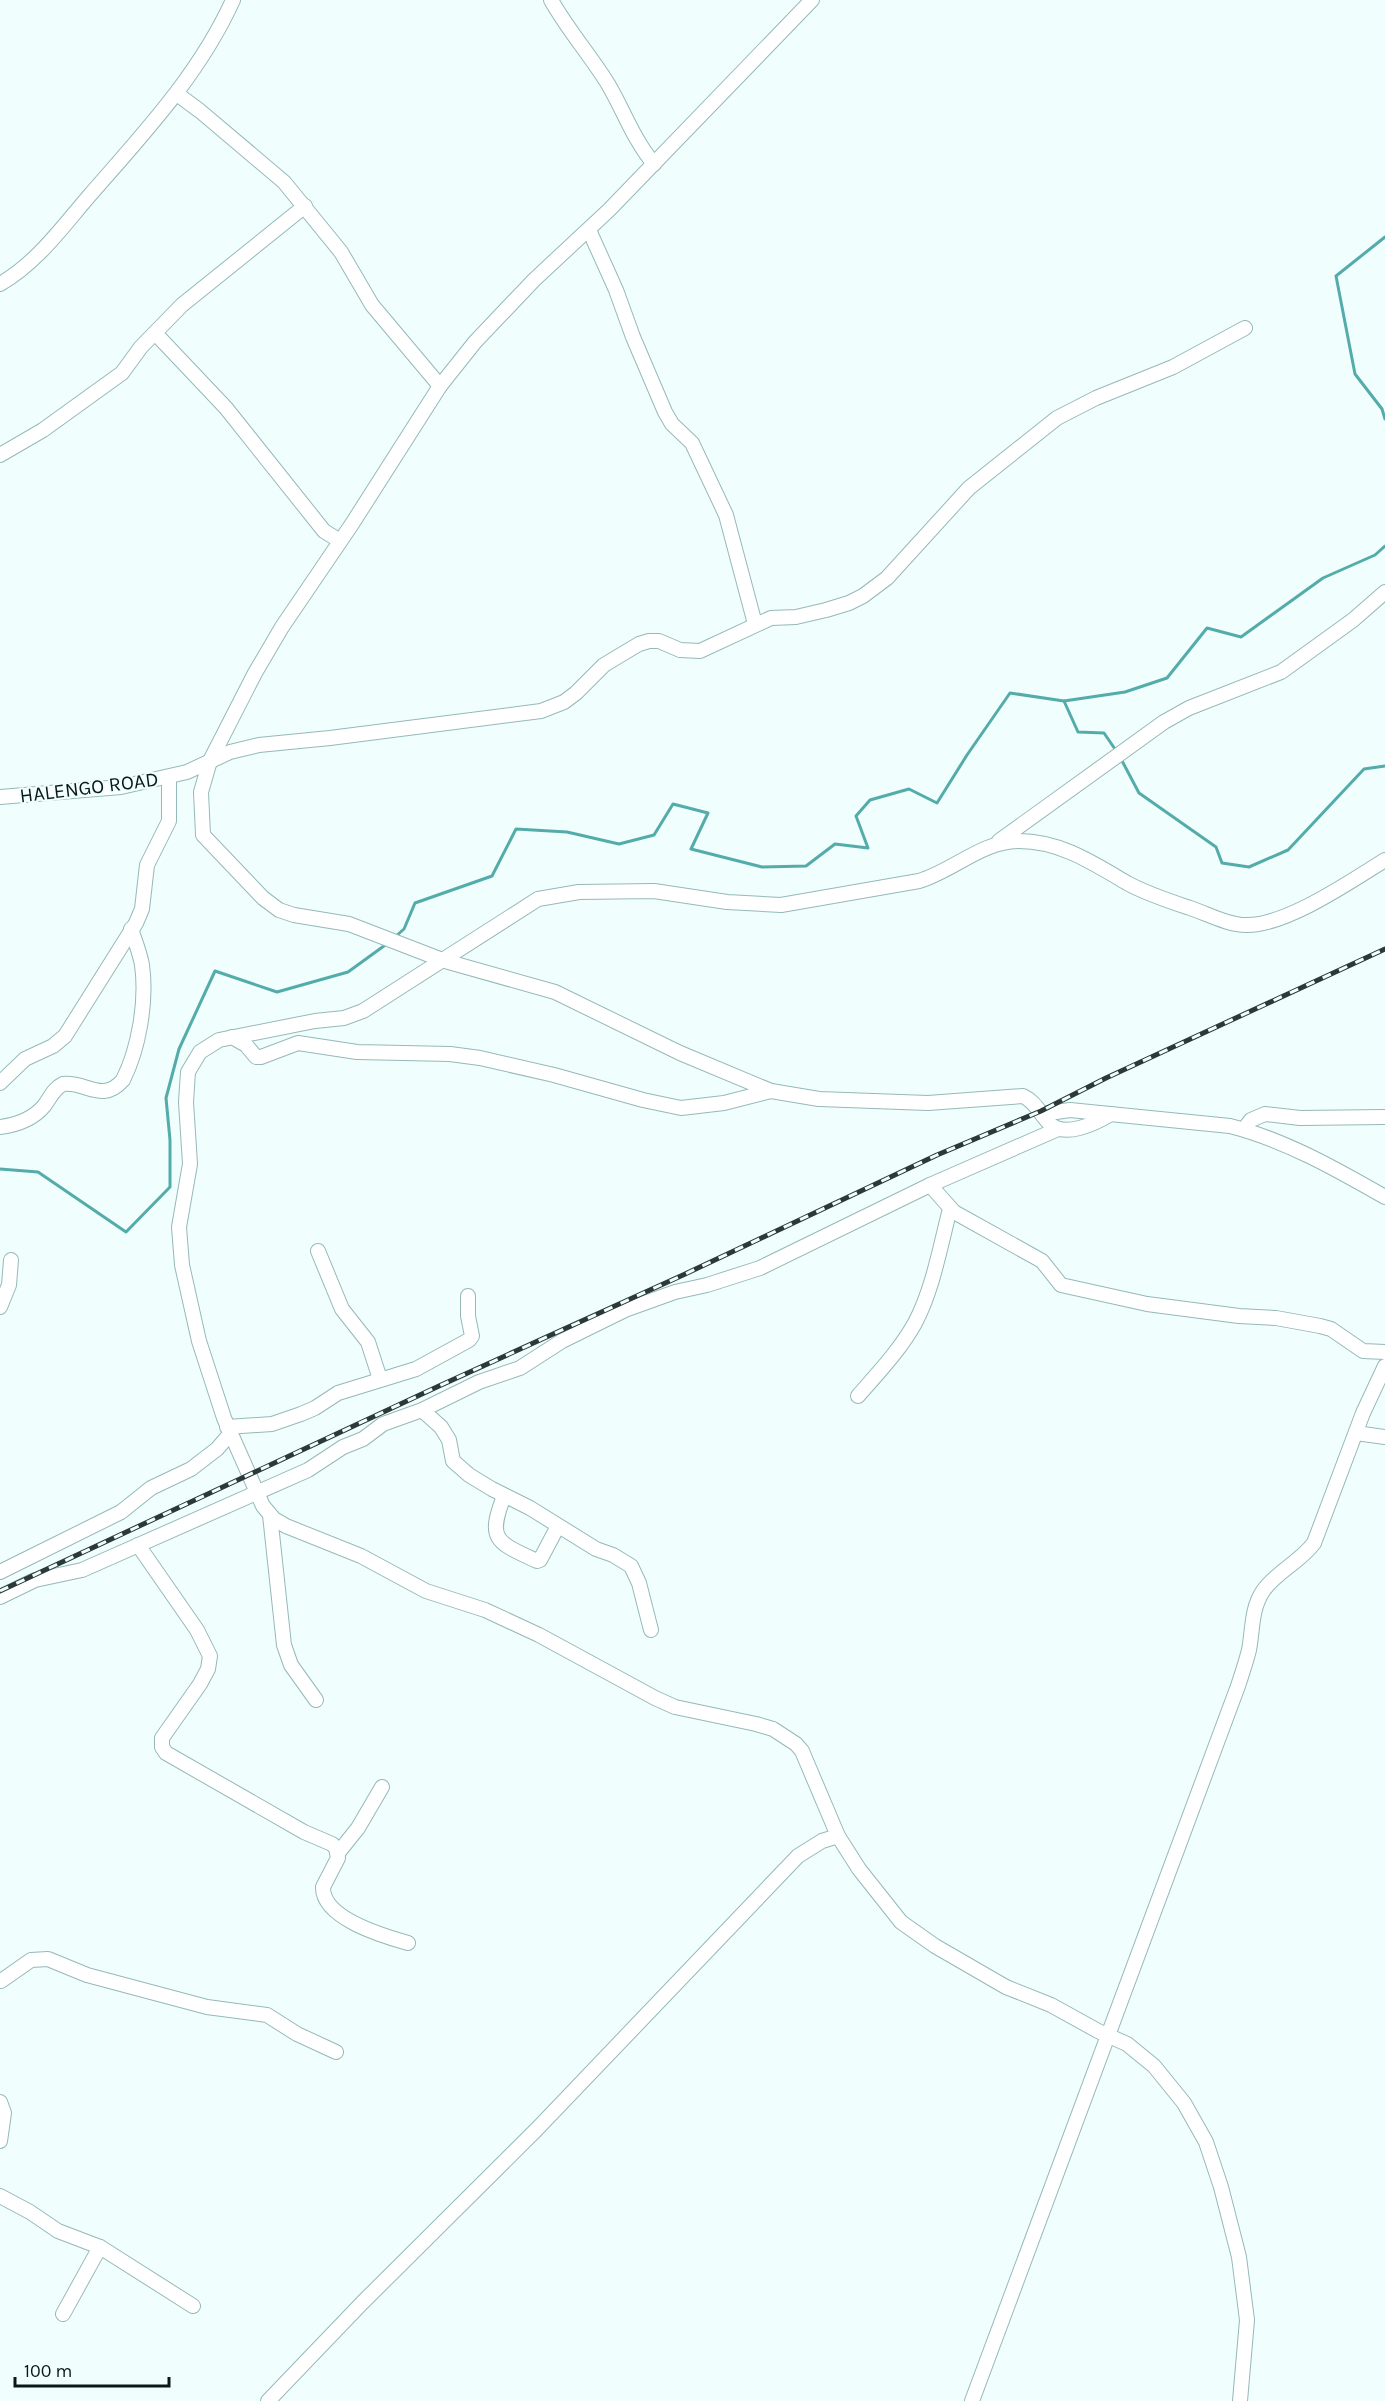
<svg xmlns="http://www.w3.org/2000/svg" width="1385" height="2401" viewBox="0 0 1385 2401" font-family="Karla,sans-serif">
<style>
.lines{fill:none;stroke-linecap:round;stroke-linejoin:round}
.stream{stroke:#54acaa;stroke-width:3}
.minor-casing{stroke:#95b9b8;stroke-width:16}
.minor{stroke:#fff;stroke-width:14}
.rail-casing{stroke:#2b3938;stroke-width:5}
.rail{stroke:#f0fefe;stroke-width:3;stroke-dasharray:9;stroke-linecap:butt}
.labels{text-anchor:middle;stroke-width:4.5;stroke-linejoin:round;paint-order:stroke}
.street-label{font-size:20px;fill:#0a1817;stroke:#f0fefe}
</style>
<rect width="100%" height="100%" fill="#f0fefe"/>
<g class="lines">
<g class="stream">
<polyline points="1385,237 1336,276 1355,374 1382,409 1385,419"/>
<polyline points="1064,701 1078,732 1104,733 1117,752"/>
<polyline points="1120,757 1139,793 1216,847 1222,863 1249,867 1288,850 1364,769 1385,766"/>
<polyline points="395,937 404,929 415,903 492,876 516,829 567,832 619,844 654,835 673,804 708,813 691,849 762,867 806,866 835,844 868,848 856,816 870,800 909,789 937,803 967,755 1010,693 1064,701 1125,692 1167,678 1207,628 1241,637 1323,578 1375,555 1385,546"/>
<polyline points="0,1169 38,1172 126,1232 170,1187 170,1140 166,1098 179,1049 215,971 277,992 348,972 388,943"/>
</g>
<g class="minor-casing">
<g id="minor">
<path d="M551 0C568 30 590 55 608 84 624 111 633 139 654 164"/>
<path d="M812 0 609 210 534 280 475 342 440 386 352 524 282 627 255 673 210 761 201 792 203 835 263 898 279 910 294 915 349 924 445 961 555 992 680 1053 771 1091 819 1099 928 1103 1023 1096C1036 1102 1040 1114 1049 1123 1064 1139 1096 1123 1111 1114"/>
<polyline points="177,94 200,111 284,182 341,252 372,305 440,386"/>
<polyline points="589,230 616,290 633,337 665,412 672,424 692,443 726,515 755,624"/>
<path d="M0 284C37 263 63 226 90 195 143 134 199 75 233 0"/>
<polyline points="155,333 226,408 324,531 340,541"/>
<polyline points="0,455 43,430 122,373 141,347 182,305 305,206"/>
<polyline points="0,797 121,787 187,772 230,752 259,745 330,738 541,711 564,702 576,693 604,665 639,644 649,641 659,641 680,650 700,651 771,618 796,617 826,610 849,603 863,596 887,578 969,488 1057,418 1096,398 1173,367 1245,328"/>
<polyline points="999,841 1164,722 1189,708 1281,672 1353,620 1385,592"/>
<polyline points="232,1037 246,1045 256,1057 261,1057 298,1043 357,1052 450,1054 480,1058 554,1075 643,1100 681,1108 724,1103 771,1091"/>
<polyline points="0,1083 25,1059 53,1046 65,1036 136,923 142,909 147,865 169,821 169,777"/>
<path d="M1042 1114 1070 1110 1230 1126C1285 1140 1336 1169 1385 1197"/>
<path d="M0 1127C16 1125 33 1119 44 1106 51 1097 53 1089 63 1084 86 1081 102 1104 123 1080 139 1048 147 1001 142 965 140 953 135 941 131 929"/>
<polyline points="1244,1129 1251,1120 1265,1114 1300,1118 1385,1117"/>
<polyline points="930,1185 954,1212 1042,1261 1061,1285 1147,1304 1239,1316 1276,1318 1320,1326 1331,1329 1363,1351 1385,1352"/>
<polyline points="318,1251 342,1309 368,1342 380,1379"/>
<polyline points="0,1307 9,1285 11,1260"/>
<path d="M858 1396C878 1373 900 1350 915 1323 933 1289 940 1247 950 1209"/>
<polyline points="422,1410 441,1427 449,1440 453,1461 469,1475 492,1489 530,1508 596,1549 613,1555 631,1566 639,1583 651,1630"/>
<polyline points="227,1427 272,1424 301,1414 315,1408 338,1393 416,1369 469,1340 472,1336 468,1316 468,1296"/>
<polyline points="1356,1433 1385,1437"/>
<path d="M504 1496C487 1540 496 1542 537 1561L540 1560 558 1526"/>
<polyline points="270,1515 284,1645 291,1665 316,1700"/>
<path d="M138 1545 197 1630 210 1656 208 1669 200 1684 162 1738V1747L166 1753 304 1832 332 1844 336 1848 338 1858 323 1887C322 1918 383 1936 408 1943"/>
<polyline points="0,1572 121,1512 151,1488 191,1469 217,1449 230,1434"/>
<polyline points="0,1597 35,1580 82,1570 308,1470 343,1447 363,1439 383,1424 422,1410 479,1382 520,1368 562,1341 625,1310 675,1292 707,1285 760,1268 930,1185 1058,1129"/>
<polyline points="338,1853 358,1828 382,1787"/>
<polyline points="1,1981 31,1960 48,1959 87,1975 207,2007 267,2015 297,2034 336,2052"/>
<polyline points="0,2102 4,2113 0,2141"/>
<polyline points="0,2196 30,2212 58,2231 100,2247 193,2306"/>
<polyline points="63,2314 100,2247"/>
<polyline points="268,2401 362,2303 537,2129 798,1856 822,1841 838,1836"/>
<path d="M972 2401 1238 1686C1242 1674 1246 1662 1249 1650 1253 1629 1251 1609 1263 1591 1276 1572 1300 1562 1314 1543L1363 1413 1385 1366"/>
<path d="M1240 2401 1247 2320 1239 2257 1221 2187 1206 2142 1184 2103 1154 2066 1127 2044 1098 2031 1051 2005 1006 1987 935 1946 901 1922 859 1869 838 1836 802 1751 796 1744 773 1729 756 1724 675 1707 655 1698 539 1635 485 1610 426 1591 361 1556 286 1526 274 1519 263 1506 224 1418 199 1341 182 1265 179 1227 190 1164 186 1102 188 1072 200 1052 219 1040 315 1021 344 1018 363 1011 538 899 579 892 654 891 727 902 781 905 919 881C953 871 982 841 1019 841 1060 841 1093 863 1127 883 1147 894 1169 901 1190 908 1208 914 1228 925 1246 925 1286 926 1351 881 1385 860"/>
</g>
</g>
<use href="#minor" class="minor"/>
<g class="rail-casing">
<polyline id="rail" points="0,1591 439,1386 683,1275 937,1155 1041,1111 1106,1078 1385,949"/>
</g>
<use href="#rail" class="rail"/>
</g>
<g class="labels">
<g class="street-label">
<text transform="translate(89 787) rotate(-7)" y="7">HALENGO ROAD</text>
</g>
</g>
<path d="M15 2377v9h154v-9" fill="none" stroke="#0a1817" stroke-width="3"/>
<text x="24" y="2377" font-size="18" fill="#0a1817" stroke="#f0fefe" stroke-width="4.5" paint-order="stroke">100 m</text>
</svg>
